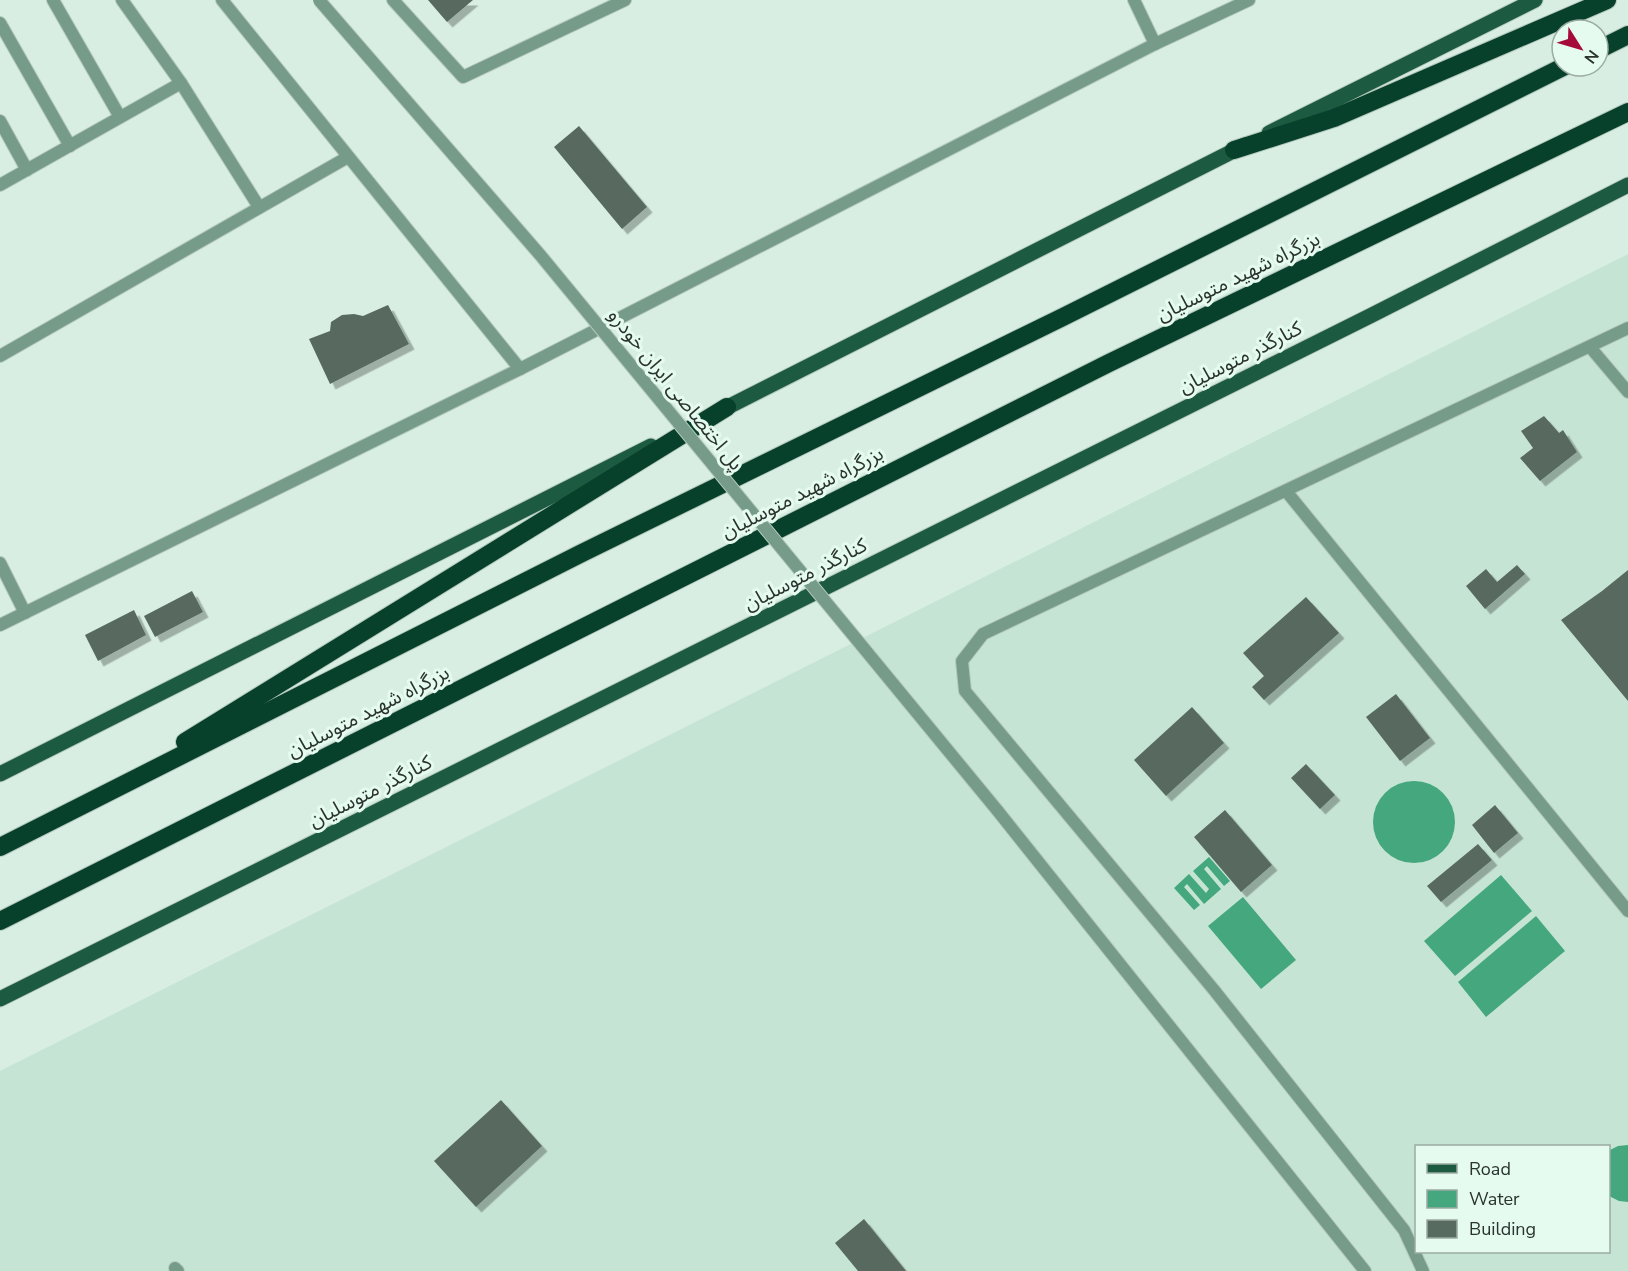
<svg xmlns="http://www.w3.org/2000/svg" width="1628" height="1271" viewBox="0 0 1628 1271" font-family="'Nunito Sans','Noto Sans Arabic',sans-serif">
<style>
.built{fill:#c6e4d4;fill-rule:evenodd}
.water{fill:#45a77e}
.building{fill:#586b61;filter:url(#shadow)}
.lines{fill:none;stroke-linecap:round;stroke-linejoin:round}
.lane-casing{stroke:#b5c9be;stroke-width:14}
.street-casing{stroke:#b5c9be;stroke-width:14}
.primary-casing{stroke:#b5c9be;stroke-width:17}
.highway-casing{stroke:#b5c9be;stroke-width:20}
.lane{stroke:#769c89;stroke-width:12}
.street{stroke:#769c89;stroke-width:12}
.primary{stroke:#1c5a41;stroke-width:15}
.highway{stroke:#07402b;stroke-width:18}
.street-bridge-casing{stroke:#b5c9be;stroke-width:14;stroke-linecap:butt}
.street-bridge{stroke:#769c89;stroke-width:12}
.labels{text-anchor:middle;stroke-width:6;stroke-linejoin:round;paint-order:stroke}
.street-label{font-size:20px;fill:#2b332f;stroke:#e5fbf0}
</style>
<defs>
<filter id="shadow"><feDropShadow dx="5.5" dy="5.5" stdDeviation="0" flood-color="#0004"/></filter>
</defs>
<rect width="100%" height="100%" fill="#d8eee2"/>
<path class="built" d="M1628 254V1271H0V1071ZM1416 1146H1608V1252H1416Z"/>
<g class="water">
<circle cx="1414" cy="822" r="41"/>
<polygon points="1209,857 1230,881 1224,886 1207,866 1204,869 1221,889 1204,904 1187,884 1184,887 1200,905 1194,910 1174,888 1189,874 1206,893 1209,889 1193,871"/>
<polygon points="1501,875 1532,911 1455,976 1424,941"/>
<polygon points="1243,897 1296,960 1261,989 1208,926"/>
<polygon points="1536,916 1565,951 1486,1017 1458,982"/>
<polygon points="1628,1145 1628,1202 1619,1201 1609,1196 1608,1151 1618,1146"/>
</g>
<g class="building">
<polygon points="428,0 473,0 447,22"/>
<polygon points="579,126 647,207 622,229 554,147"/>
<polygon points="388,305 409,344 330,384 309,339 330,331 331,322 342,315 354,314 363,316"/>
<polygon points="1544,416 1559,433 1563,430 1577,452 1540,481 1520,458 1533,448 1521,431"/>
<polygon points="1517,565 1525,574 1485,609 1466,586 1486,569 1497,582"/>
<polygon points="1628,570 1628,701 1561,620 1602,591"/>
<polygon points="192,591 203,612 155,637 144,616"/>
<polygon points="1306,597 1339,633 1264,700 1252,687 1264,676 1243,653"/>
<polygon points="134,610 146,635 98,661 85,635"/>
<polygon points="1396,694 1430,738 1400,761 1366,717"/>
<polygon points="1192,707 1224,743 1166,796 1134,760"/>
<polygon points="1306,764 1335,795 1320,809 1291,778"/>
<polygon points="1495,805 1518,833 1494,853 1472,825"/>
<polygon points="1225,810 1272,865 1241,892 1194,837"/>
<polygon points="1478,844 1492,860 1441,902 1427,886"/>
<polygon points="501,1100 542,1146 476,1207 434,1161"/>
<polygon points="864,1219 906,1271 858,1271 835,1243"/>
</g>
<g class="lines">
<g class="lane-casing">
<g id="lane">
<polyline points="53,0 120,117"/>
<polyline points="122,0 181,83"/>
<polyline points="222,0 520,369"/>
<polyline points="393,0 463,77 625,0"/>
<polyline points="1134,0 1155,44"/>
<polyline points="0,23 70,146"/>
<polyline points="0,121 27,170"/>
<polyline points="0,185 181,83 259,207"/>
<polyline points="1590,347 1628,392"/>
<polyline points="0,356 348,157"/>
<polyline points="1286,491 1628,911"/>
<polyline points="0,563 25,613"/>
<polyline points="0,625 520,369 1155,44 1249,0"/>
<polyline points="175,1268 178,1271"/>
<polyline points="1423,1271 1404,1230 1214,990 965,691 962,661 983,634 1628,328"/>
</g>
</g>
<g class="street-casing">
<polyline id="street" points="997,810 1365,1271"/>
</g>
<g class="primary-casing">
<g id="primary">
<polyline points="1269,133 1535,0"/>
<polyline points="718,412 1245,145"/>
<polyline points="0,774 651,446"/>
<polyline points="0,999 1370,316 1628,185"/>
</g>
</g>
<g class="highway-casing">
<g id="highway">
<polyline points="1598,50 1628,35"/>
<polyline points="1234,150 1334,118 1607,0"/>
<polyline points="185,742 727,407"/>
<polyline points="0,847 582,553 1063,317 1565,66"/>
<polyline points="0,921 1109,363 1628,112"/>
</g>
</g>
<use href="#lane" class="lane"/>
<use href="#street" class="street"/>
<use href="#primary" class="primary"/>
<use href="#highway" class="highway"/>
<g class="street-bridge-casing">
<polyline id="street-bridge" points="319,0 541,256 997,810"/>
</g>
<use href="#street-bridge" class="street-bridge"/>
</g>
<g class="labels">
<g class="street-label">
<text transform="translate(1238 276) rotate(-26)" y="7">بزرگراه شهید متوسلیان</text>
<text transform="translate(1240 357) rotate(-27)" y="7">کنارگذر متوسلیان</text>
<text transform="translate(676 389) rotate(51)" y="7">پل اختصاصی ایران خودرو</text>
<text transform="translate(802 492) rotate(-27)" y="7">بزرگراه شهید متوسلیان</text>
<text transform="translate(805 574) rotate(-27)" y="7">کنارگذر متوسلیان</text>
<text transform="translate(368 711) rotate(-27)" y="7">بزرگراه شهید متوسلیان</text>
<text transform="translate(370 791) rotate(-27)" y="7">کنارگذر متوسلیان</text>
</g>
</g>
<rect x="1415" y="1145" width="195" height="108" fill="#e5fbf0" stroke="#9baba3" stroke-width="1.5"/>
<rect x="1427" y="1164" width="30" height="9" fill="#1c5a41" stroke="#9baba3" stroke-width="1.5"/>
<text x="1469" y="1175" font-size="18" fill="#2b332f">Road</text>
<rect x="1427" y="1190" width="30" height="18" fill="#45a77e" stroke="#9baba3" stroke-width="1.5"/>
<text x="1469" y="1205" font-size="18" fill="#2b332f">Water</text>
<rect x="1427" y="1220" width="30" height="18" fill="#586b61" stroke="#9baba3" stroke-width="1.5"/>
<text x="1469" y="1235" font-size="18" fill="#2b332f">Building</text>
<g transform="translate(1580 48) rotate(127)"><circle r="28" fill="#e5fbf0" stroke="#9baba3" stroke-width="1.5"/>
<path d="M0-4.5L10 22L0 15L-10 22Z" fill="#a50a3b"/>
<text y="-9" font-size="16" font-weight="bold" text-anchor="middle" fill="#2b332f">N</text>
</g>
</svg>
